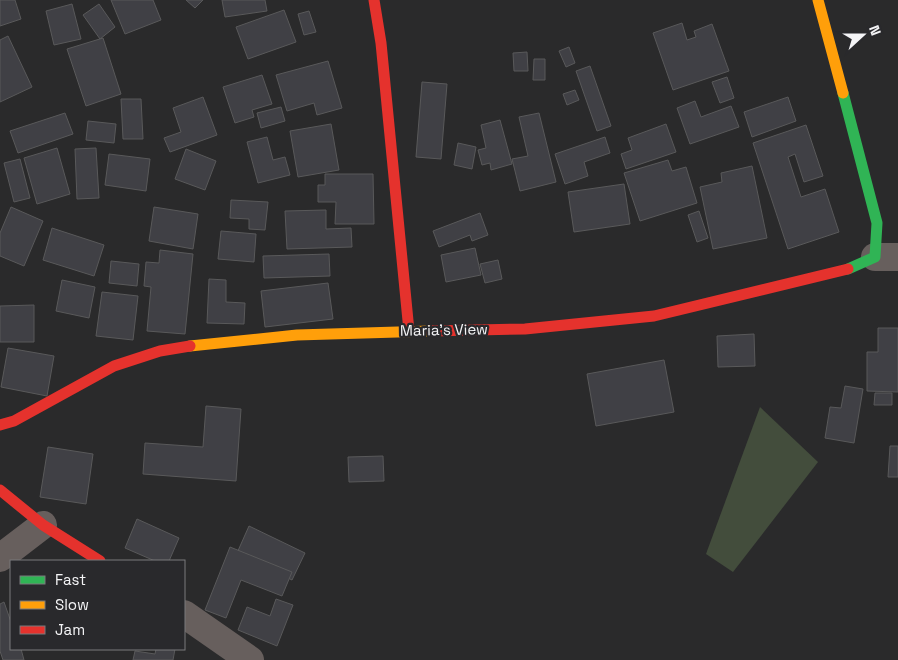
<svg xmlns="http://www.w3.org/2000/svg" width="898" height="660" viewBox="0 0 898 660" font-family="'Space Grotesk',sans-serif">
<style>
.green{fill:#434d3c}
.building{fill:#404045;stroke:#59595a}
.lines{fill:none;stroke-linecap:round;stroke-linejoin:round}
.street{stroke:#675f5d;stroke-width:28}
.fast{stroke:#30b455;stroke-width:11}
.slow{stroke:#ff9f0a;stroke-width:11}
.jam{stroke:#e5322d;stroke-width:11}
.labels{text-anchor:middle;stroke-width:4.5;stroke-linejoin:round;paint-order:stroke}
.street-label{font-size:15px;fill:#f4f4f6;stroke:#29292c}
</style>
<rect width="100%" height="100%" fill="#2a2a2b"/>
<polygon class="green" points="760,407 818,462 733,572 706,554"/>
<g class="building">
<polygon points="0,0 15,0 21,19 0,26"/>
<polygon points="111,0 153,0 161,20 125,34"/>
<polygon points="186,0 203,0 195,8"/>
<polygon points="222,0 265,0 267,11 225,17"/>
<polygon points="72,4 81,39 54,45 46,11"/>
<polygon points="99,4 115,27 100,39 83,15"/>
<polygon points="284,10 296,42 248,59 236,27"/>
<polygon points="309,11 316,32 304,35 298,14"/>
<polygon points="682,23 687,40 696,37 694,31 712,24 729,71 673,90 653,33"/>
<polygon points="8,36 32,87 0,102 0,40"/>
<polygon points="103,38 121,94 86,106 67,49"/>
<polygon points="569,47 575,63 566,67 559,51"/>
<polygon points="527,52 528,71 514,71 513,53"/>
<polygon points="534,59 545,59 545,80 533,80"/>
<polygon points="328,61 342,108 317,115 314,103 287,111 276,75"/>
<polygon points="590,66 611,126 597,131 576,71"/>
<polygon points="262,75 272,104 252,110 254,117 235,123 223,87"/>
<polygon points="727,77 734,98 720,103 712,82"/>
<polygon points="422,82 447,84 441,159 416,157"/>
<polygon points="575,90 579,100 567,105 563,94"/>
<polygon points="203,97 217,135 170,152 164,138 181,132 173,108"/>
<polygon points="788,97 796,121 752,137 744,112"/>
<polygon points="121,99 141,99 143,139 123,139"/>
<polygon points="695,101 701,117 731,106 739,127 690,144 677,108"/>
<polygon points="281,107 285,121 261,128 257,113"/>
<polygon points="65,113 73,134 18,153 10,131"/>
<polygon points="539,113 556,182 520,191 512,159 528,156 519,117"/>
<polygon points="500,120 512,164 491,170 490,163 482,165 478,150 486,148 481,125"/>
<polygon points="88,121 116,124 114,143 86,140"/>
<polygon points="331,124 339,170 298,177 290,131"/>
<polygon points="666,124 676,152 626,169 621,154 632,150 628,138"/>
<polygon points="806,125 823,176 804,182 795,154 788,157 801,197 825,189 839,232 788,249 753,143"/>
<polygon points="267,137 273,160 285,157 290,175 258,183 247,142"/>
<polygon points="605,137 610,153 584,162 588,176 565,184 555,154"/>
<polygon points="458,143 476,147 472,169 454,165"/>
<polygon points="57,148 70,194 37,204 24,158"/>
<polygon points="96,148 99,198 77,199 75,149"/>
<polygon points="186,149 216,161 205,190 175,179"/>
<polygon points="109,154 150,159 146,191 105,185"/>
<polygon points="20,159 30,198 14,202 4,163"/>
<polygon points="668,160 672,171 686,167 697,203 640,221 624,173"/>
<polygon points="752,166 767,238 713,249 700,187 722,182 721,173"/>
<polygon points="325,174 373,174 374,224 335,224 336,202 318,202 318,185 325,185"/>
<polygon points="624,184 630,224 574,232 568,192"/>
<polygon points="231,200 268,202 265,230 249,229 249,219 230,218"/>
<polygon points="11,207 43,221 24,266 0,256 0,233"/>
<polygon points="154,207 198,214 193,249 149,241"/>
<polygon points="326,210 326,229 351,228 352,247 287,249 285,211"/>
<polygon points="699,211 708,238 697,242 688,215"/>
<polygon points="480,213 488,235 472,241 470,235 439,247 433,231"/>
<polygon points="52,228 104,245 94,276 43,260"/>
<polygon points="221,231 256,234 254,262 218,259"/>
<polygon points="475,248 481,275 446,282 441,255"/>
<polygon points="160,250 193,254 185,334 147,331 151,287 144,286 146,262 159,263"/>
<polygon points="329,254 330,276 264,278 263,256"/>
<polygon points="498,260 502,279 485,283 480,264"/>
<polygon points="111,261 139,264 137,286 109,283"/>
<polygon points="209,279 226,280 226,302 245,303 244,324 207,323"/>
<polygon points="62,280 95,287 89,318 56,311"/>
<polygon points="328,283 333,319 265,327 261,291"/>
<polygon points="102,292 138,296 133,340 96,336"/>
<polygon points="34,305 34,342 0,342 0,306"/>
<polygon points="878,328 898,328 898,392 867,391 867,352 878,352"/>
<polygon points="754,334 755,366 718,367 717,336"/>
<polygon points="8,348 54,356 47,396 1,387"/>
<polygon points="664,360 674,412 596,426 587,374"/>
<polygon points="845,386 863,389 854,443 825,438 830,407 841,408"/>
<polygon points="875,393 892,393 892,405 874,405"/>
<polygon points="206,406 241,409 236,481 143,474 145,443 203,447"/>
<polygon points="890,446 898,446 898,477 888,477"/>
<polygon points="48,447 93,454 86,504 40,497"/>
<polygon points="383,456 384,481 349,482 348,457"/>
<polygon points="137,519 179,538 169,561 155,561 125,548"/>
<polygon points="249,526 305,553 292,580 237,553"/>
<polygon points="230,547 292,572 282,596 241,580 226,618 205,610"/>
<polygon points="276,599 293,605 277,646 238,630 247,607 270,616"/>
<polygon points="4,602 11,622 11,649 21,649 24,660 3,660 0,651 0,604"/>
<polygon points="156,649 175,649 173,660 133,660 135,651 155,654"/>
</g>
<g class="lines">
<g class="street">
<polyline points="875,257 898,257"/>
<polyline points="0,558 43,525"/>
<polyline points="184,614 250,660"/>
</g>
<polyline class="fast" points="843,93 877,223 875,257 848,269"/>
<g class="slow">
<polyline points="818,0 843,93"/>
<polyline points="190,346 297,335 431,331"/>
</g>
<g class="jam">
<polyline points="374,0 381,43 409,331"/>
<polyline points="431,331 525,329 654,316 848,269"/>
<polyline points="0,425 14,421 114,366 160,351 190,346"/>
<polyline points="0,490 43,525 100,561"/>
</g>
</g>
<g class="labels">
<g class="street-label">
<text transform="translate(444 330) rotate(-1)" y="5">Maria's View</text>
</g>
</g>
<rect x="10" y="560" width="175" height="90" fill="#29292c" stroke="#7a7a7d"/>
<rect x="20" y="576" width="25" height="8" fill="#30b455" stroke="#7a7a7d"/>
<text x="55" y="585" font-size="15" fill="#f4f4f6">Fast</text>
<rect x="20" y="601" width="25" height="8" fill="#ff9f0a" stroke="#7a7a7d"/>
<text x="55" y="610" font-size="15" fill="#f4f4f6">Slow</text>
<rect x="20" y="626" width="25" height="8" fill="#e5322d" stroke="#7a7a7d"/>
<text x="55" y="635" font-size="15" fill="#f4f4f6">Jam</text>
<g transform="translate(863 35) rotate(69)" stroke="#29292c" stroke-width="4" paint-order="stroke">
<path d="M0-4L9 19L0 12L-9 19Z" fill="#f4f4f6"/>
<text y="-8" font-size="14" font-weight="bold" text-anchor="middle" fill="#f4f4f6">N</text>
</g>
</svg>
